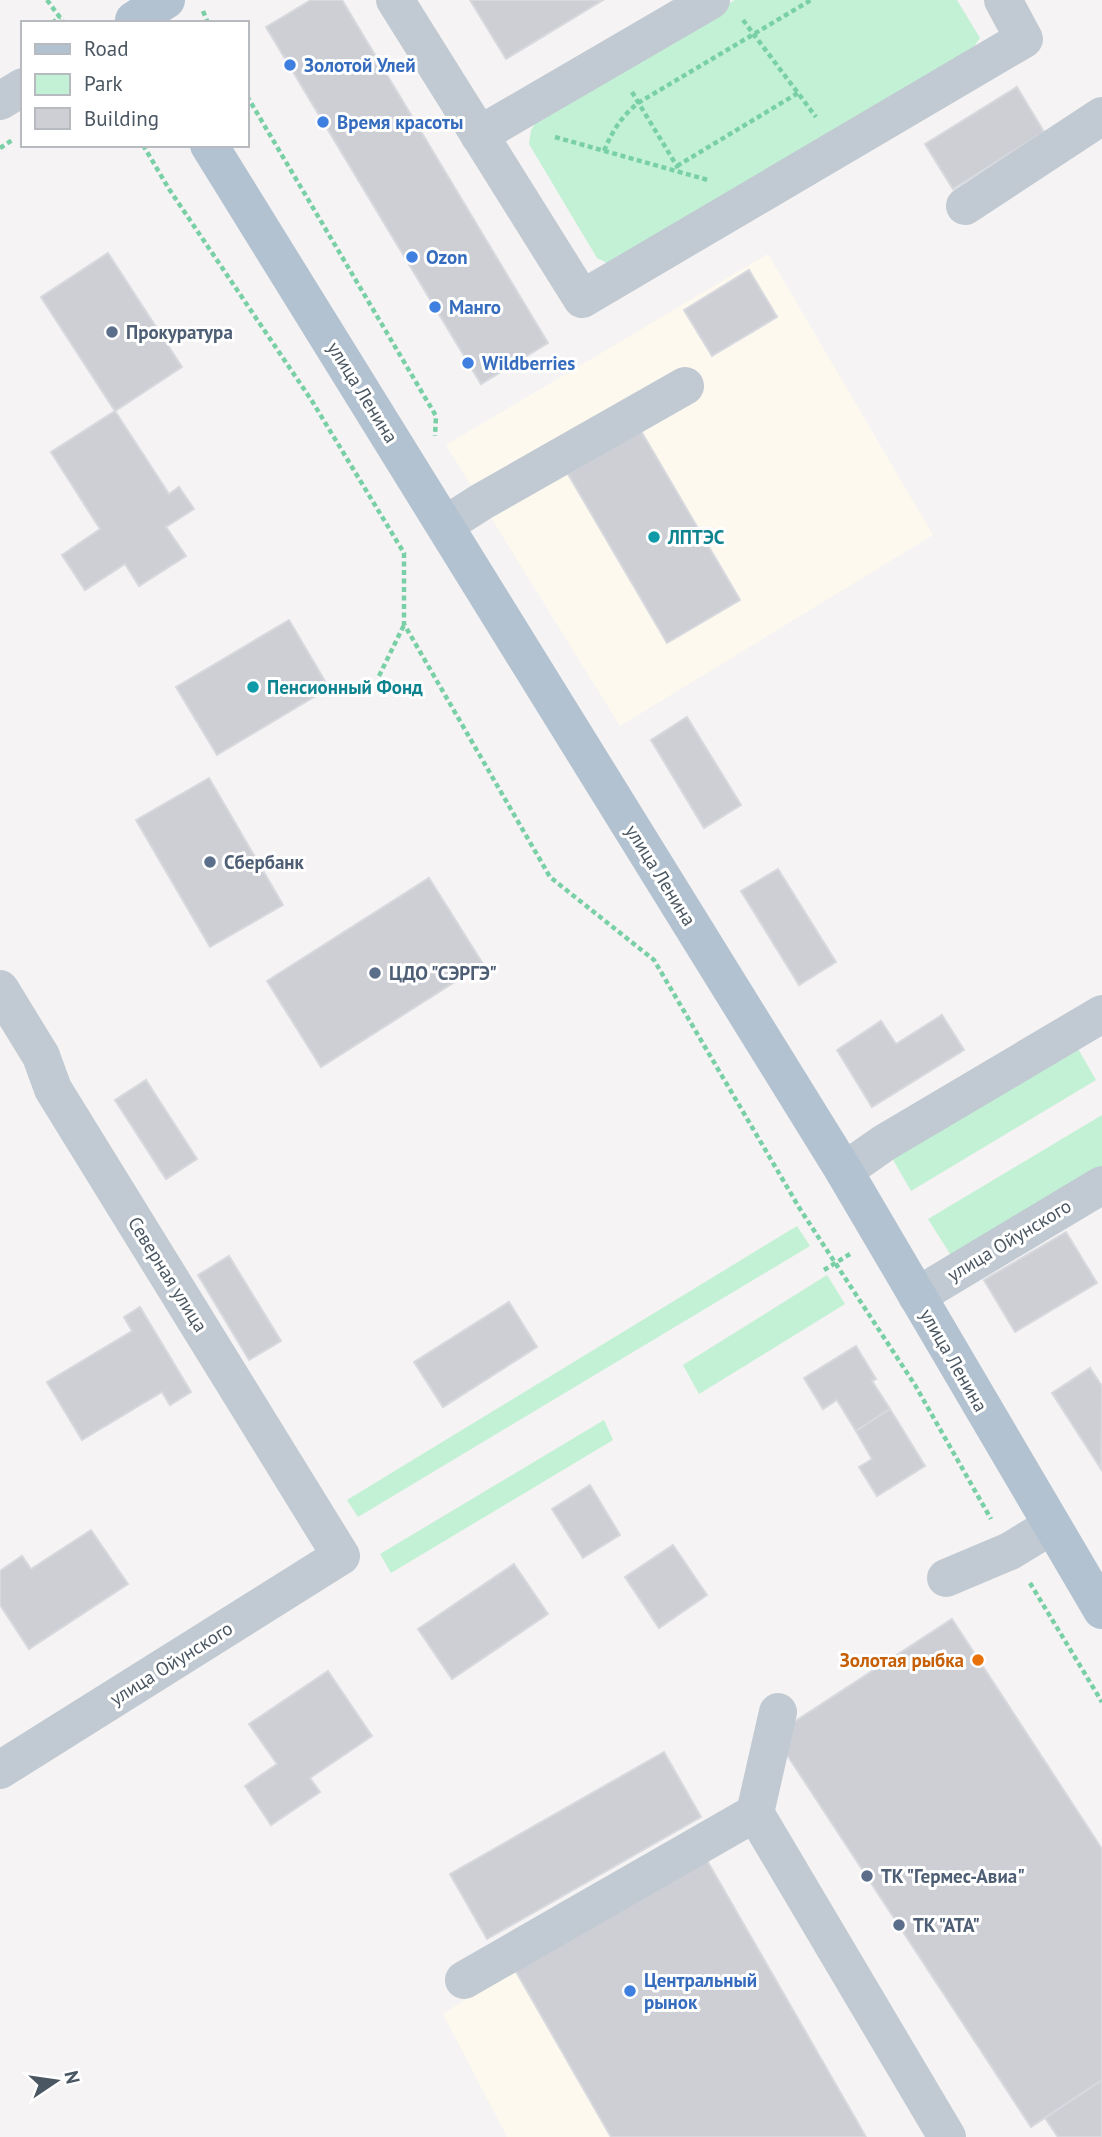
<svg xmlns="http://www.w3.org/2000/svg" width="1102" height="2137" viewBox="0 0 1102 2137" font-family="'PT Sans',sans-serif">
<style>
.commercial{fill:#fdf9ef}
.green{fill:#c3f1d5}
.building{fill:#cdcfd5;stroke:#d7d9de;stroke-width:2}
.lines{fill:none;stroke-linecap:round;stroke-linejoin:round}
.path{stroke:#7ad0a6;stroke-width:4.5;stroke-dasharray:5 3.5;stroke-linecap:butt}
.minor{stroke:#c1cad2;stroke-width:38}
.major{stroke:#b3c2d1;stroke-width:38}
.shop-dot{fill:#3f7fe0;stroke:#fff;stroke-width:2.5}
.service-dot{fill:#5c6f8a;stroke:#fff;stroke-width:2.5}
.culture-dot{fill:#0f9aa8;stroke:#fff;stroke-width:2.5}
.food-dot{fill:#e8710a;stroke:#fff;stroke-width:2.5}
.labels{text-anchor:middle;stroke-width:6;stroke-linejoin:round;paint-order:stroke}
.shop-label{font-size:19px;font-weight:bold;fill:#366cbe;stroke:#fff;text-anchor:start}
.service-label{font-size:19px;font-weight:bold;fill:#4e5e75;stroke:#fff;text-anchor:start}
.street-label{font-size:19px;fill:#4a5661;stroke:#fff}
.culture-label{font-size:19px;font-weight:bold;fill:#0d838f;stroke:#fff;text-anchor:start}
.food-label{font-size:19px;font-weight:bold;fill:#c56008;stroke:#fff;text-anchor:end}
</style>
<rect width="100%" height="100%" fill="#f5f3f3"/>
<g class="commercial">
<polygon points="768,254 933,535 620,726 446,445"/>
<polygon points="705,1857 866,2137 507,2137 443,2014 514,1968"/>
</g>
<g class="green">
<polygon points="735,0 957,0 980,38 971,51 613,266 597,258 529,144 531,130 540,117"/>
<polygon points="1074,1042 1096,1080 911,1191 888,1151"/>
<polygon points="1102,1115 1102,1168 952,1257 928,1219"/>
<polygon points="797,1226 810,1246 358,1517 347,1500"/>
<polygon points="827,1275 845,1304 699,1394 683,1365"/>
<polygon points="604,1420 613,1440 391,1573 380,1554"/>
</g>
<g class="building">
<polygon points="311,0 342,0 548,343 481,384 266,27"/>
<polygon points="470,0 603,0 506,59"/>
<polygon points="1017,87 1044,132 953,189 925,144"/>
<polygon points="108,253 182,367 115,411 41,297"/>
<polygon points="749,270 777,317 712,356 684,310"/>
<polygon points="115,411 169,494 179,487 194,509 166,527 186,556 139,586 125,564 85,590 62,555 100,529 51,452"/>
<polygon points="641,431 740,600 667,643 568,474"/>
<polygon points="289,620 329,688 217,755 176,687"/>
<polygon points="687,717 741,805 704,828 651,740"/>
<polygon points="209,778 283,905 210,947 136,820"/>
<polygon points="778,869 836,962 799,985 741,891"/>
<polygon points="429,878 483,964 321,1067 267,981"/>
<polygon points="942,1015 964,1050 872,1107 837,1050 881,1021 896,1044"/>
<polygon points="146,1080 197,1159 166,1179 115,1100"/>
<polygon points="1066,1232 1097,1283 1015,1332 984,1280"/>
<polygon points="229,1256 281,1341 249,1360 198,1275"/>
<polygon points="509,1302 537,1347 443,1407 414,1362"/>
<polygon points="140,1307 191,1392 170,1405 162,1392 82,1440 47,1382 132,1331 124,1317"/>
<polygon points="856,1346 876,1379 872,1381 890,1409 856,1431 837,1400 823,1409 804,1378"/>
<polygon points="1090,1368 1102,1386 1101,1469 1052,1393"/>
<polygon points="890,1409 925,1466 877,1496 859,1467 872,1459 856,1431"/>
<polygon points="590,1485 620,1535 583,1558 552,1509"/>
<polygon points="91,1530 128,1584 29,1649 0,1605 0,1571 22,1556 31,1569"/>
<polygon points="673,1545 707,1595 659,1628 625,1577"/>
<polygon points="514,1564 548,1614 452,1679 418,1629"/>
<polygon points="952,1619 1102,1849 1102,2080 1031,2127 774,1735"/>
<polygon points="328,1671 372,1736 310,1778 320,1792 271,1825 245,1786 277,1764 249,1724"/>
<polygon points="664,1752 701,1817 487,1939 450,1874"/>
<polygon points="705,1857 866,2137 611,2137 514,1968"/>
<polygon points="1102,2080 1102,2137 1058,2137 1045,2118"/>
</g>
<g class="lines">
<g class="path">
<polyline points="47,0 64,23"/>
<polyline points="203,11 208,23"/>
<polyline points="743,20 816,117"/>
<polyline points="52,23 60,17"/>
<polyline points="632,92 678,168"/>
<polyline points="247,96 436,416 435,436"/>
<polyline points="555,137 708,180"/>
<polyline points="143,145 169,189 312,401 404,553 404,624 550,877 654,960 800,1209 915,1385 991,1519"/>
<polyline points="0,148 14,139"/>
<path d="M604 151C613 130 621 117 638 103L811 0"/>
<polyline points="677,166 798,93"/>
<polyline points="379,676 404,625"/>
<polyline points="824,1270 850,1254"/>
<polyline points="1030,1583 1102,1702"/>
</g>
<g class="minor">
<polyline points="395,0 582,299 1024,39 1003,0"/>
<polyline points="0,101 23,87"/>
<polyline points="479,135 711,0"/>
<polyline points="965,206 1102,116"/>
<polyline points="445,525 481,502 685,386"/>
<polyline points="0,989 41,1056 53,1089 341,1556 0,1770"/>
<polyline points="844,1171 884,1143 1102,1014"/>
<polyline points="917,1296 1102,1185"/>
<polyline points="946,1578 1010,1551 1051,1526"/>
<polyline points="755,1813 778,1712"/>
<polyline points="464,1980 755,1813 947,2137"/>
</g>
<g class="major">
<polyline points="134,20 166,0"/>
<polyline points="209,145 844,1171 1102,1610"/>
</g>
</g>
<g class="shop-dot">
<circle cx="290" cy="65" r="7"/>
<circle cx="323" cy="122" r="7"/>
<circle cx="412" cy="257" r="7"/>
<circle cx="435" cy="307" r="7"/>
<circle cx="468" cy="363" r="7"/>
<circle cx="630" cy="1991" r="7"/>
</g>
<g class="service-dot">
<circle cx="112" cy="332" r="7"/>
<circle cx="210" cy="862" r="7"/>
<circle cx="375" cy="973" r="7"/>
<circle cx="867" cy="1876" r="7"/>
<circle cx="899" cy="1925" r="7"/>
</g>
<g class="culture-dot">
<circle cx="654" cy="537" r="7"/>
<circle cx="253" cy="687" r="7"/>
</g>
<circle class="food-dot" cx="978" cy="1660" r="7"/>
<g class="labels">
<g class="shop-label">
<text x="304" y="72">Золотой Улей</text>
<text x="337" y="129">Время красоты</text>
<text x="426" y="264">Ozon</text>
<text x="449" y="314">Манго</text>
<text x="482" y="370">Wildberries</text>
<text x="644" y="1987">Центральный<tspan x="644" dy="22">рынок</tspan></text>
</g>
<g class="service-label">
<text x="126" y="339">Прокуратура</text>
<text x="224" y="869">Сбербанк</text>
<text x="389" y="980">ЦДО "СЭРГЭ"</text>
<text x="881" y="1883">ТК "Гермес-Авиа"</text>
<text x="913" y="1932">ТК "АТА"</text>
</g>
<g class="street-label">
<text transform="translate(363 392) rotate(58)" y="7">улица Ленина</text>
<text transform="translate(661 875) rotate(58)" y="7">улица Ленина</text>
<text transform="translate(1009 1240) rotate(-31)" y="7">улица Ойунского</text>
<text transform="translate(168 1274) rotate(58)" y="7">Северная улица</text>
<text transform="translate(954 1360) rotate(60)" y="7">улица Ленина</text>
<text transform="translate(171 1663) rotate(-32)" y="7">улица Ойунского</text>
</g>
<g class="culture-label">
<text x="668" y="544">ЛПТЭС</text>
<text x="267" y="694">Пенсионный Фонд</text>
</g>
<g class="food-label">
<text x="964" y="1667">Золотая рыбка</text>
</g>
</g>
<rect x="21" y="21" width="228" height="126" fill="#ffffff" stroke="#b7bbc0" stroke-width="2"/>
<rect x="35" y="44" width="35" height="10" fill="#b3c2d1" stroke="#b7bbc0" stroke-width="2"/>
<text x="84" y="56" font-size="21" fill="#4a5661">Road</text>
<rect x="35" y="74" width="35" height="21" fill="#c3f1d5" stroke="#b7bbc0" stroke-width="2"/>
<text x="84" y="91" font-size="21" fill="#4a5661">Park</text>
<rect x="35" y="108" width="35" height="21" fill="#cdcfd5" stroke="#b7bbc0" stroke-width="2"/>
<text x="84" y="126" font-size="21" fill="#4a5661">Building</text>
<g transform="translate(56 2081) rotate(77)" stroke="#ffffff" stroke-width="5" paint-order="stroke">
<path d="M0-5L12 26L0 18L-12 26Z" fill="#4a5661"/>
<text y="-10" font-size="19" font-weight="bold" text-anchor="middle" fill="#4a5661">N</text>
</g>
</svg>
